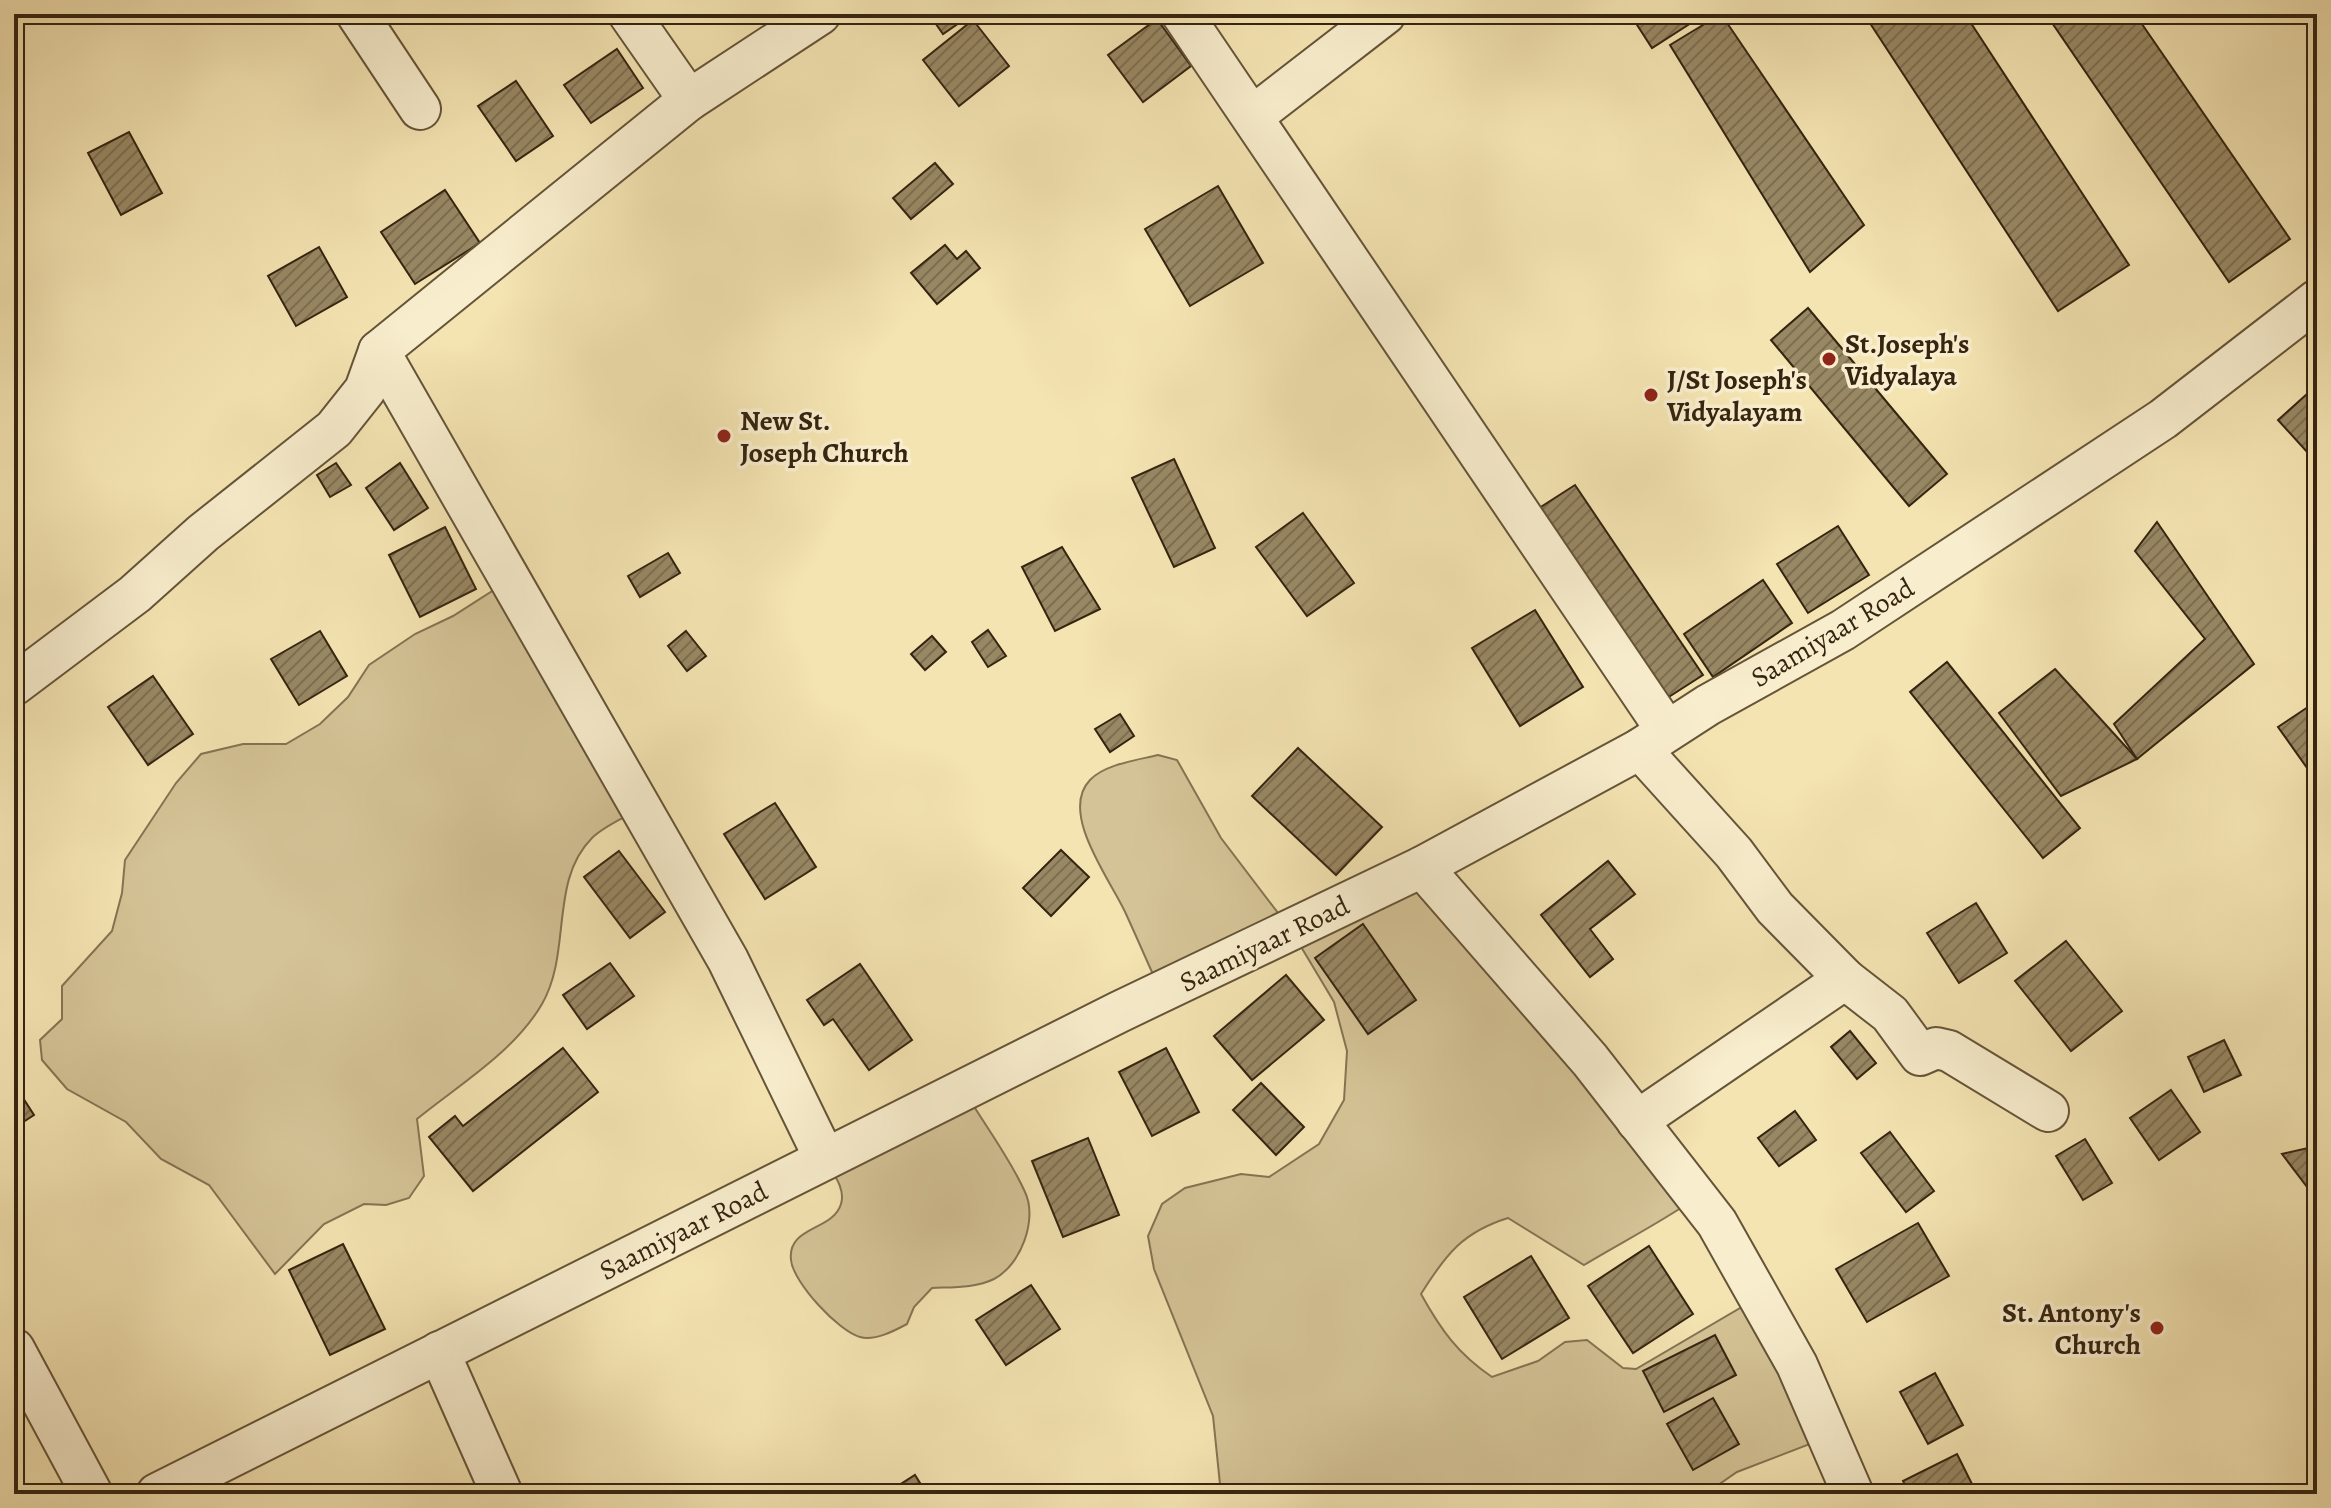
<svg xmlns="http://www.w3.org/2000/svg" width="2331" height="1508" viewBox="0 0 2331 1508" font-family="Alegreya,serif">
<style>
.green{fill:#d4c396;stroke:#847453;stroke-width:2}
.building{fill:url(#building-hatch);stroke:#352410;stroke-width:2}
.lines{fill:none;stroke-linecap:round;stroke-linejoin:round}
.street-casing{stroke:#655438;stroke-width:44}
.street{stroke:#f8edcd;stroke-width:40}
.poi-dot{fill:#8f2418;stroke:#f8edcd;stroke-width:3}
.labels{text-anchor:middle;stroke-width:7;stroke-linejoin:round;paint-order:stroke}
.poi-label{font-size:28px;font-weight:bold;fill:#352410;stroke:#f8edcd;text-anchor:start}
.street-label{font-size:28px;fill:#352410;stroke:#f8edcd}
</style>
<defs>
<pattern id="building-hatch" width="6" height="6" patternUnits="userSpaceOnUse" patternTransform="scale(2)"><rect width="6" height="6" fill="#988864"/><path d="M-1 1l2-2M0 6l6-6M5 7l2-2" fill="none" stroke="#7d6f51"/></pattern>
</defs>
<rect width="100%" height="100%" fill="#f4e4b2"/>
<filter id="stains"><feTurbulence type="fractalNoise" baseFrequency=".0025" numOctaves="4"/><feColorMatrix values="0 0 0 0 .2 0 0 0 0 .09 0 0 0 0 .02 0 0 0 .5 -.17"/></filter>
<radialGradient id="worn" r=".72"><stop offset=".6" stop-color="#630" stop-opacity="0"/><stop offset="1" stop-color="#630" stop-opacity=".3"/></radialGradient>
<g class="green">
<path d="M508 581 639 809C624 818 604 826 592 838 549 881 572 952 542 1004 514 1052 460 1084 417 1119L424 1176 409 1198 386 1205 364 1204 324 1224 275 1274 209 1185 161 1159 126 1122 67 1089 42 1060 40 1040 62 1019V986L112 931 122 893 125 860 176 783 201 754 243 744H286L320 724 348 697 369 665 415 634 453 616Z"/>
<path d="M1158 755 1177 760 1221 838 1291 930 1422 867 1696 1198C1660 1223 1622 1242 1584 1265L1508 1218C1463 1232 1446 1254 1421 1294 1441 1330 1458 1354 1492 1377L1538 1361 1565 1342 1587 1340 1623 1368 1636 1369 1759 1297 1828 1437 1737 1472 1705 1494H1221L1213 1416 1154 1269 1148 1236 1162 1204 1185 1188 1241 1174 1269 1177 1319 1144 1344 1100 1347 1051 1334 1002 1291 930 1161 992C1149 966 1138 940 1126 914 1112 882 1058 813 1090 780 1105 764 1138 760 1158 755Z"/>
<path d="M964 1090C983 1123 1009 1156 1025 1192 1038 1219 1021 1265 994 1279 976 1288 952 1287 932 1288L914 1307 907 1324C894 1331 875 1341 860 1337 838 1331 793 1282 791 1260 787 1226 833 1231 841 1204 846 1188 832 1172 825 1159Z"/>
</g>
<g class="building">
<polygon points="929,14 972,14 943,34"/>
<polygon points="1630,14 1705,14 1652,48"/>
<polygon points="1721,14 1864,225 1810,272 1670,45"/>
<polygon points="1864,14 1965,14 2129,265 2058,311"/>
<polygon points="2046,14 2135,14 2290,239 2229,282"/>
<polygon points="1157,19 1191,66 1143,102 1108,55"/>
<polygon points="973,20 1009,66 959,106 923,60"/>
<polygon points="617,49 643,88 591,123 564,85"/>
<polygon points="516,81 553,136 516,161 478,106"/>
<polygon points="129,132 162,193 121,215 88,153"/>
<polygon points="935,163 953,184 911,219 893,198"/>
<polygon points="1218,186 1263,263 1190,306 1145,229"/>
<polygon points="445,190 480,243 415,284 381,232"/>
<polygon points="945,245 957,259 966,251 980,268 937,304 911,273"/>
<polygon points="319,247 347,297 296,326 268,276"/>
<polygon points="1808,308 1947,474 1909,506 1771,340"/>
<polygon points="2317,385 2317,463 2278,420"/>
<polygon points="1174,459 1215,548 1174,567 1132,478"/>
<polygon points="336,463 351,485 330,497 317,475"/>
<polygon points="400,463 428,508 394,530 366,488"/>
<polygon points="1575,485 1703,675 1661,702 1533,512"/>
<polygon points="1303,513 1354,583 1307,616 1256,547"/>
<polygon points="2157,522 2254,664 2137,759 2114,724 2205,639 2135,551"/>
<polygon points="1838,526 1869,575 1808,613 1777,564"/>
<polygon points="445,527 476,589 420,617 389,555"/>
<polygon points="1062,547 1100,609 1055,631 1022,567"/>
<polygon points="668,553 680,573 640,597 628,576"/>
<polygon points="1763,580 1792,623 1713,677 1684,634"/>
<polygon points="1535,610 1583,687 1520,726 1472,648"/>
<polygon points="988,630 1006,656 988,667 972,642"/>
<polygon points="320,631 347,676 299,705 271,659"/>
<polygon points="686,631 706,656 687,671 668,646"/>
<polygon points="932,636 946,652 925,670 911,654"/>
<polygon points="1947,662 2080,828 2043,858 1910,692"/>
<polygon points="2055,669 2137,759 2061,796 1999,713"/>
<polygon points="153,676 193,734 148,765 108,707"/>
<polygon points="2317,701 2317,782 2278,727"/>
<polygon points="1120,714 1134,736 1110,752 1095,729"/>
<polygon points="1298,748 1382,827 1336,875 1252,796"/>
<polygon points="775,803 816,867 765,899 724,834"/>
<polygon points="1061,850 1089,877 1051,916 1023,888"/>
<polygon points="619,851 665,912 630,938 584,877"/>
<polygon points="1608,861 1635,894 1590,929 1613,959 1590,977 1541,915"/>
<polygon points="1976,903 2007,953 1959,983 1927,933"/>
<polygon points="1363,924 1416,1000 1368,1034 1315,958"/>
<polygon points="2066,941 2122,1011 2071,1051 2015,981"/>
<polygon points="610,963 634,996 587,1029 563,995"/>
<polygon points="860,964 912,1040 869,1070 833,1019 824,1025 807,1000"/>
<polygon points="1286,975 1324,1020 1252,1080 1214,1036"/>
<polygon points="1850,1031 1876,1063 1857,1079 1831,1047"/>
<polygon points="2224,1040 2241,1075 2204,1092 2188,1057"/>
<polygon points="563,1048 598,1092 473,1191 429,1137 455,1116 463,1126"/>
<polygon points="1166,1048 1199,1112 1152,1136 1119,1072"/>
<polygon points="1261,1083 1304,1127 1276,1155 1233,1110"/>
<polygon points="14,1084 34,1115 14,1128"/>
<polygon points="2171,1090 2200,1132 2159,1160 2130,1118"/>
<polygon points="1795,1111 1816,1140 1779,1166 1758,1138"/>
<polygon points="1890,1132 1934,1191 1906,1212 1861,1153"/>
<polygon points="1088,1138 1119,1215 1063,1237 1032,1161"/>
<polygon points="2085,1139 2112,1183 2083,1200 2056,1156"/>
<polygon points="2317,1146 2317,1200 2282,1154"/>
<polygon points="1918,1223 1949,1276 1867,1322 1836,1269"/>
<polygon points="343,1244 385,1329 330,1355 289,1270"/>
<polygon points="1649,1246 1693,1314 1633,1353 1588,1286"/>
<polygon points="1531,1256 1569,1318 1502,1359 1464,1297"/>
<polygon points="1031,1285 1060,1329 1006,1365 976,1320"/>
<polygon points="1715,1335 1736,1375 1664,1412 1643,1371"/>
<polygon points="1935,1373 1963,1425 1928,1444 1900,1392"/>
<polygon points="1713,1398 1739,1444 1693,1470 1667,1424"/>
<polygon points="1957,1454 1977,1494 1910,1494 1903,1481"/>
<polygon points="915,1475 927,1494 885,1494"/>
</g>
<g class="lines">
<g class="street-casing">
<g id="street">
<polyline points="357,14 420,109"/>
<polyline points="629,14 689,100"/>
<polyline points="820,14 689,100 379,351 728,960 825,1159"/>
<polyline points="1182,14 1667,731"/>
<polyline points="1253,116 1385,14"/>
<polyline points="14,685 135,594 203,533 334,429 365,390 379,351"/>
<polyline points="1640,749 1734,853 1775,908 1845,979 1890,1014 1920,1055 1936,1048 1949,1051 2048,1111"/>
<polyline points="1422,867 1590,1060 1717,1223 1797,1365 1853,1494"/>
<polyline points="1637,1121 1845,979"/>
<polyline points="14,1349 92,1494"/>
<polyline points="439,1352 502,1494"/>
<polyline points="157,1494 1119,1012 1422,867 1640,749 1708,705 1843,630 2163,419 2317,300"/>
</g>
</g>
<use href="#street" class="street"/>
</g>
<g class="poi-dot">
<circle cx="1829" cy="359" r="8"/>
<circle cx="1651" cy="395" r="8"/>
<circle cx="724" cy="436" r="8"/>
<circle cx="2157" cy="1328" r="8"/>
</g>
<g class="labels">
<g class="poi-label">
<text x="1845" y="353">St.Joseph's<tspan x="1845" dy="32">Vidyalaya</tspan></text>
<text x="1667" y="389">J/St Joseph's<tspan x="1667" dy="32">Vidyalayam</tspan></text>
<text x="740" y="430">New St.<tspan x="740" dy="32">Joseph Church</tspan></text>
<text x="2141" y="1322" text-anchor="end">St. Antony's<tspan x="2141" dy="32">Church</tspan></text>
</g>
<g class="street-label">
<text transform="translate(1832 632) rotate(-31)" y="10">Saamiyaar Road</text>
<text transform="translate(1264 943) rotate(-26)" y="10">Saamiyaar Road</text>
<text transform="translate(683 1230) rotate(-27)" y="10">Saamiyaar Road</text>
</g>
</g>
<rect width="2331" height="1508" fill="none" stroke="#f4e4b2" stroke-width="48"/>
<rect x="16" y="16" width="2299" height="1476" fill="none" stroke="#352410" stroke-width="4"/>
<rect x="24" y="24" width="2283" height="1460" fill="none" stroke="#352410" stroke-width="2"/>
<rect width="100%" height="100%" filter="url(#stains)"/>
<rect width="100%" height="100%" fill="url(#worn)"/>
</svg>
